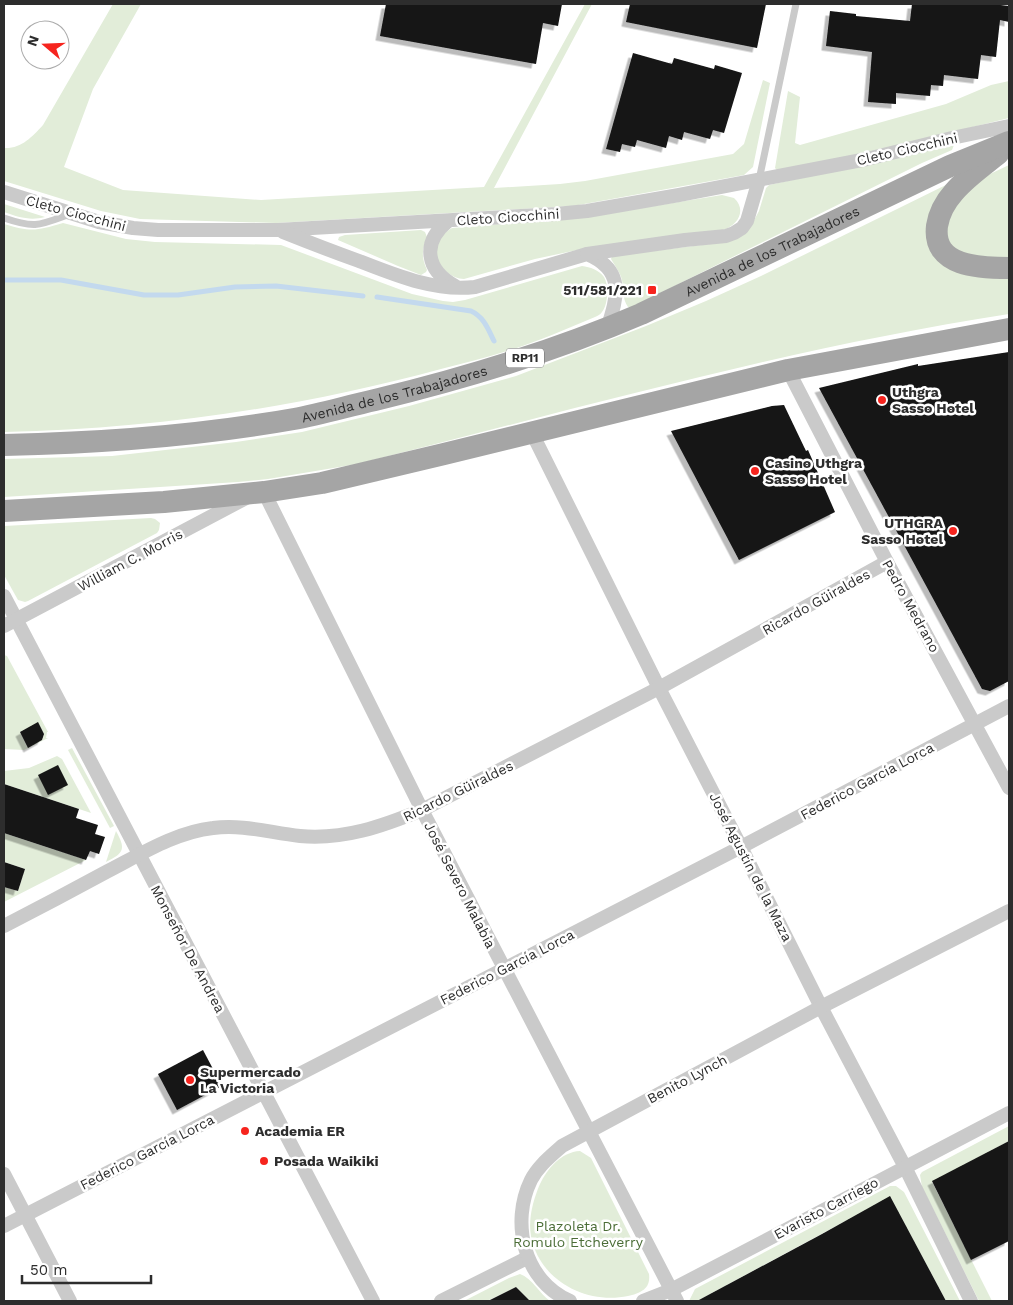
<svg xmlns="http://www.w3.org/2000/svg" width="1013" height="1305" viewBox="0 0 1013 1305" font-family="'Work Sans',sans-serif">
<style>
.green{fill:#e2edd9;fill-rule:evenodd}
.lines{fill:none;stroke-linecap:round;stroke-linejoin:round}
.stream{stroke:#c3d9ee;stroke-width:5}
.building{fill:#141414;filter:url(#shadow)}
.lane{stroke:#cacaca;stroke-width:7}
.street{stroke:#cacaca;stroke-width:14}
.primary{stroke:#a5a5a5;stroke-width:22}
.poi-dot{fill:#f6241e;stroke:#fff;stroke-width:2}
.labels{text-anchor:middle;stroke-width:5;stroke-linejoin:round;paint-order:stroke}
.shield{fill:#fff;stroke:#6c6c6c;stroke-width:1}
.shield-label{font-size:12px;font-weight:bold;fill:#2d2d2d}
.street-label{font-size:14px;fill:#2d2d2d;stroke:#fff}
.poi-label{font-size:14px;font-weight:bold;fill:#2d2d2d;stroke:#fff;text-anchor:start}
.park-label{font-size:14px;fill:#4b6d37;stroke:#fff}
</style>
<defs>
<filter id="shadow"><feDropShadow dx="-4.5" dy="4.5" stdDeviation="0" flood-color="#0004"/></filter>
</defs>
<rect width="100%" height="100%" fill="#fff"/>
<g class="green">
<path d="M113 4H141L93 89 64 167 123 190 261 200 484 187 585 4H592L494 188 560 184 585 181 733 154 744 144 763 80 770 83 753 167 744 175 573 206 276 223 140 219 101 211 4 181V148C21 149 32 137 43 125Z"/>
<polygon points="1009,81 1009,118 864,154 777,170 775,168 788,91 800,97 795,143 800,145 946,104 991,85"/>
<path d="M954 145 952 150 922 163 632 307H628C622 298 624 291 622 280 620 272 615 266 611 259L612 256 718 243 752 224 759 211 766 188 769 185Z"/>
<polygon points="1009,165 1009,260 977,258 950,249 944,222 950,206 988,175"/>
<path d="M956 180 929 239 1009 276V314C788 348 573 410 357 464L268 479 238 482 4 497V459L112 456 236 442 302 432 409 406 516 376 646 326 706 301 761 276Z"/>
<path d="M722 195 734 198C747 210 738 225 723 230L582 249 535 259 464 279C449 279 430 260 436 244 438 238 447 231 452 228L586 217Z"/>
<path d="M4 204 45 217C30 221 18 217 4 212Z"/>
<path d="M63 223 126 239 155 242 281 245 412 294 443 301 453 302 465 300 582 266C590 267 599 270 604 277 609 285 608 305 602 312 600 315 597 316 595 317 566 329 537 342 507 351 485 358 463 363 441 369 296 408 154 429 4 432V224C31 232 36 231 63 223Z"/>
<path d="M421 230 425 232 427 237C422 249 421 257 427 270L426 272 421 275 398 266 338 240 339 237 345 235Z"/>
<polygon points="151,518 155,519 160,523 159,530 157,533 28,601 25,602 18,600 4,575 4,526"/>
<path d="M4 655 7 656 48 732H47L46 738H48L24 750 4 749ZM38 723 44 734 42 740 27 747 20 732Z"/>
<polygon points="72,748 114,826 110,828 68,750"/>
<polygon points="57,756 62,759 91,813 4,784 4,771 29,768"/>
<path d="M116 831C126 849 124 853 106 862Z"/>
<polygon points="4,833 86,860 4,902 4,887 18,891 25,869 4,862"/>
<polygon points="1009,1126 1009,1141 932,1182 992,1301 979,1301 922,1187 920,1175 922,1172"/>
<path d="M580 1151 591 1158 649 1274C651 1289 640 1293 628 1296 586 1305 539 1280 531 1236 528 1219 533 1200 540 1184 547 1169 561 1152 580 1151Z"/>
<polygon points="890,1186 896,1186 904,1192 960,1301 946,1301 890,1197 697,1301 689,1301 695,1289"/>
<path d="M520 1274C532 1278 540 1294 550 1301H530L516 1287 487 1301H464L509 1278Z"/>
</g>
<g class="lines">
<g class="stream">
<polyline points="4,280 61,280 144,295 178,295 235,287 276,286 363,296"/>
<path d="M377 297 471 311C484 317 488 329 494 341"/>
</g>
</g>
<g class="building">
<polygon points="386,4 562,4 558,26 543,23 536,64 380,36"/>
<polygon points="630,4 766,4 757,48 626,22"/>
<polygon points="912,4 992,4 1009,6 1009,22 1000,20 996,57 981,55 978,79 944,75 943,86 931,85 930,96 896,93 896,104 868,102 872,52 826,46 830,11 856,14 856,16 910,21"/>
<polygon points="633,53 672,64 674,58 714,69 715,65 742,73 724,133 713,130 710,139 684,132 682,140 669,136 666,148 637,140 635,147 622,144 620,152 606,149"/>
<polygon points="1009,352 1009,681 990,691 982,689 819,388 918,364 918,366"/>
<polygon points="784,405 806,451 808,450 835,512 739,560 671,431 772,406"/>
<polygon points="38,722 44,734 42,740 28,748 20,732"/>
<polygon points="58,765 68,785 48,795 38,775"/>
<polygon points="4,784 79,809 76,818 98,825 95,834 105,837 99,854 90,851 86,860 4,833"/>
<polygon points="4,862 25,869 18,891 4,887"/>
<polygon points="203,1050 222,1086 177,1110 158,1074"/>
<polygon points="1009,1141 1009,1241 971,1260 932,1181"/>
<polygon points="890,1196 946,1301 697,1301 822,1234"/>
<polygon points="516,1287 530,1301 488,1301"/>
</g>
<g class="lines">
<g class="lane">
<polyline points="759,180 796,4"/>
<path d="M4 218C36 229 40 225 70 214"/>
</g>
<g class="street">
<polyline points="4,192 99,222 133,228 158,230 277,230 556,214 587,211 679,195 867,159 952,138 1009,126"/>
<path d="M448 221C421 243 426 270 455 286"/>
<path d="M283 232C308 242 334 252 359 261 395 275 435 292 475 287L587 254C625 270 618 296 607 329"/>
<polyline points="587,254 685,240 726,236 734,233 742,228 747,221 759,180"/>
<polyline points="788,370 887,562 1009,788"/>
<polyline points="532,433 659,688 741,847 821,1007 905,1167 971,1301"/>
<polyline points="264,492 422,810 677,1301"/>
<polyline points="4,596 373,1301"/>
<polyline points="4,626 246,498"/>
<path d="M4 926C39 908 73 890 108 871 141 854 176 832 213 828 243 824 271 833 300 836 344 840 383 826 422 810L659 688 887 562"/>
<polyline points="4,1174 70,1301"/>
<polyline points="4,1226 741,847 1009,706"/>
<polyline points="441,1301 527,1258"/>
<path d="M570 1301C524 1281 510 1223 531 1180 538 1166 551 1156 562 1146L821 1007 1009 911"/>
<polyline points="643,1301 671,1290 1009,1113"/>
</g>
<g class="primary">
<path d="M998 154C983 166 967 177 954 192 946 201 939 213 937 226 932 267 980 268 1009 268"/>
<path id="s1" d="M4 445C101 443 198 436 294 419 321 414 348 406 375 400 466 378 555 351 641 314L950 166 1009 142"/>
<polyline points="4,511 164,502 264,492 322,483 444,454 788,370 1009,329"/>
</g>
</g>
<g class="poi-dot">
<rect x="647" y="285" width="10" height="10" rx="2.5"/>
<circle cx="882" cy="400" r="5"/>
<circle cx="755" cy="471" r="5"/>
<circle cx="953" cy="531" r="5"/>
<circle cx="190" cy="1080" r="5"/>
<circle cx="245" cy="1131" r="5"/>
<circle cx="264" cy="1161" r="5"/>
</g>
<g class="labels">
<rect class="shield" x="506" y="348.5" width="38" height="19" rx="4"/>
<g class="shield-label">
<text x="525" y="362">RP11</text>
</g>
<g class="street-label">
<text transform="translate(907 149) rotate(-13)" y="5">Cleto Ciocchini</text>
<text transform="translate(76 213) rotate(15)" y="5">Cleto Ciocchini</text>
<text transform="translate(508 217) rotate(-4)" y="5">Cleto Ciocchini</text>
<text dy="5" stroke="none"><textPath href="#s1" startOffset="800">Avenida de los Trabajadores</textPath></text>
<text dy="5" stroke="none"><textPath href="#s1" startOffset="395">Avenida de los Trabajadores</textPath></text>
<text transform="translate(130 560) rotate(-28)" y="5">William C. Morris</text>
<text transform="translate(816 602) rotate(-29)" y="5">Ricardo Güiraldes</text>
<text transform="translate(911 606) rotate(61)" y="5">Pedro Medrano</text>
<text transform="translate(867 781) rotate(-28)" y="5">Federico García Lorca</text>
<text transform="translate(458 791) rotate(-26)" y="5">Ricardo Güiraldes</text>
<text transform="translate(751 867) rotate(63)" y="5">José Agustín de la Maza</text>
<text transform="translate(460 885) rotate(63)" y="5">José Severo Malabia</text>
<text transform="translate(188 949) rotate(62)" y="5">Monseñor De Andrea</text>
<text transform="translate(507 967) rotate(-27)" y="5">Federico García Lorca</text>
<text transform="translate(687 1079) rotate(-28)" y="5">Benito Lynch</text>
<text transform="translate(147 1152) rotate(-27)" y="5">Federico García Lorca</text>
<text transform="translate(826 1208) rotate(-28)" y="5">Evaristo Carriego</text>
</g>
<g class="poi-label">
<text x="642" y="295" text-anchor="end">511/581/221</text>
<text x="892" y="397">Uthgra<tspan x="892" dy="16">Sasso Hotel</tspan></text>
<text x="765" y="468">Casino Uthgra<tspan x="765" dy="16">Sasso Hotel</tspan></text>
<text x="943" y="528" text-anchor="end">UTHGRA<tspan x="943" dy="16">Sasso Hotel</tspan></text>
<text x="200" y="1077">Supermercado<tspan x="200" dy="16">La Victoria</tspan></text>
<text x="255" y="1136">Academia ER</text>
<text x="274" y="1166">Posada Waikiki</text>
</g>
<g class="park-label">
<text x="578" y="1231">Plazoleta Dr.<tspan x="578" dy="16">Romulo Etcheverry</tspan></text>
</g>
</g>
<rect width="1013" height="1305" fill="none" stroke="#2d2d2d" stroke-width="10"/>
<g transform="translate(45 45) rotate(289)"><circle r="24" fill="#ffffff" stroke="#ababab"/>
<path d="M0-4L9 19L0 12L-9 19Z" fill="#f6241e"/>
<text y="-8" font-size="14" font-weight="bold" text-anchor="middle" fill="#2d2d2d">N</text>
</g>
<path d="M22 1275v8h129v-8" fill="none" stroke="#2d2d2d" stroke-width="2.5"/>
<text x="30" y="1275" font-size="15" fill="#2d2d2d" stroke="#ffffff" stroke-width="4" paint-order="stroke">50 m</text>
</svg>
